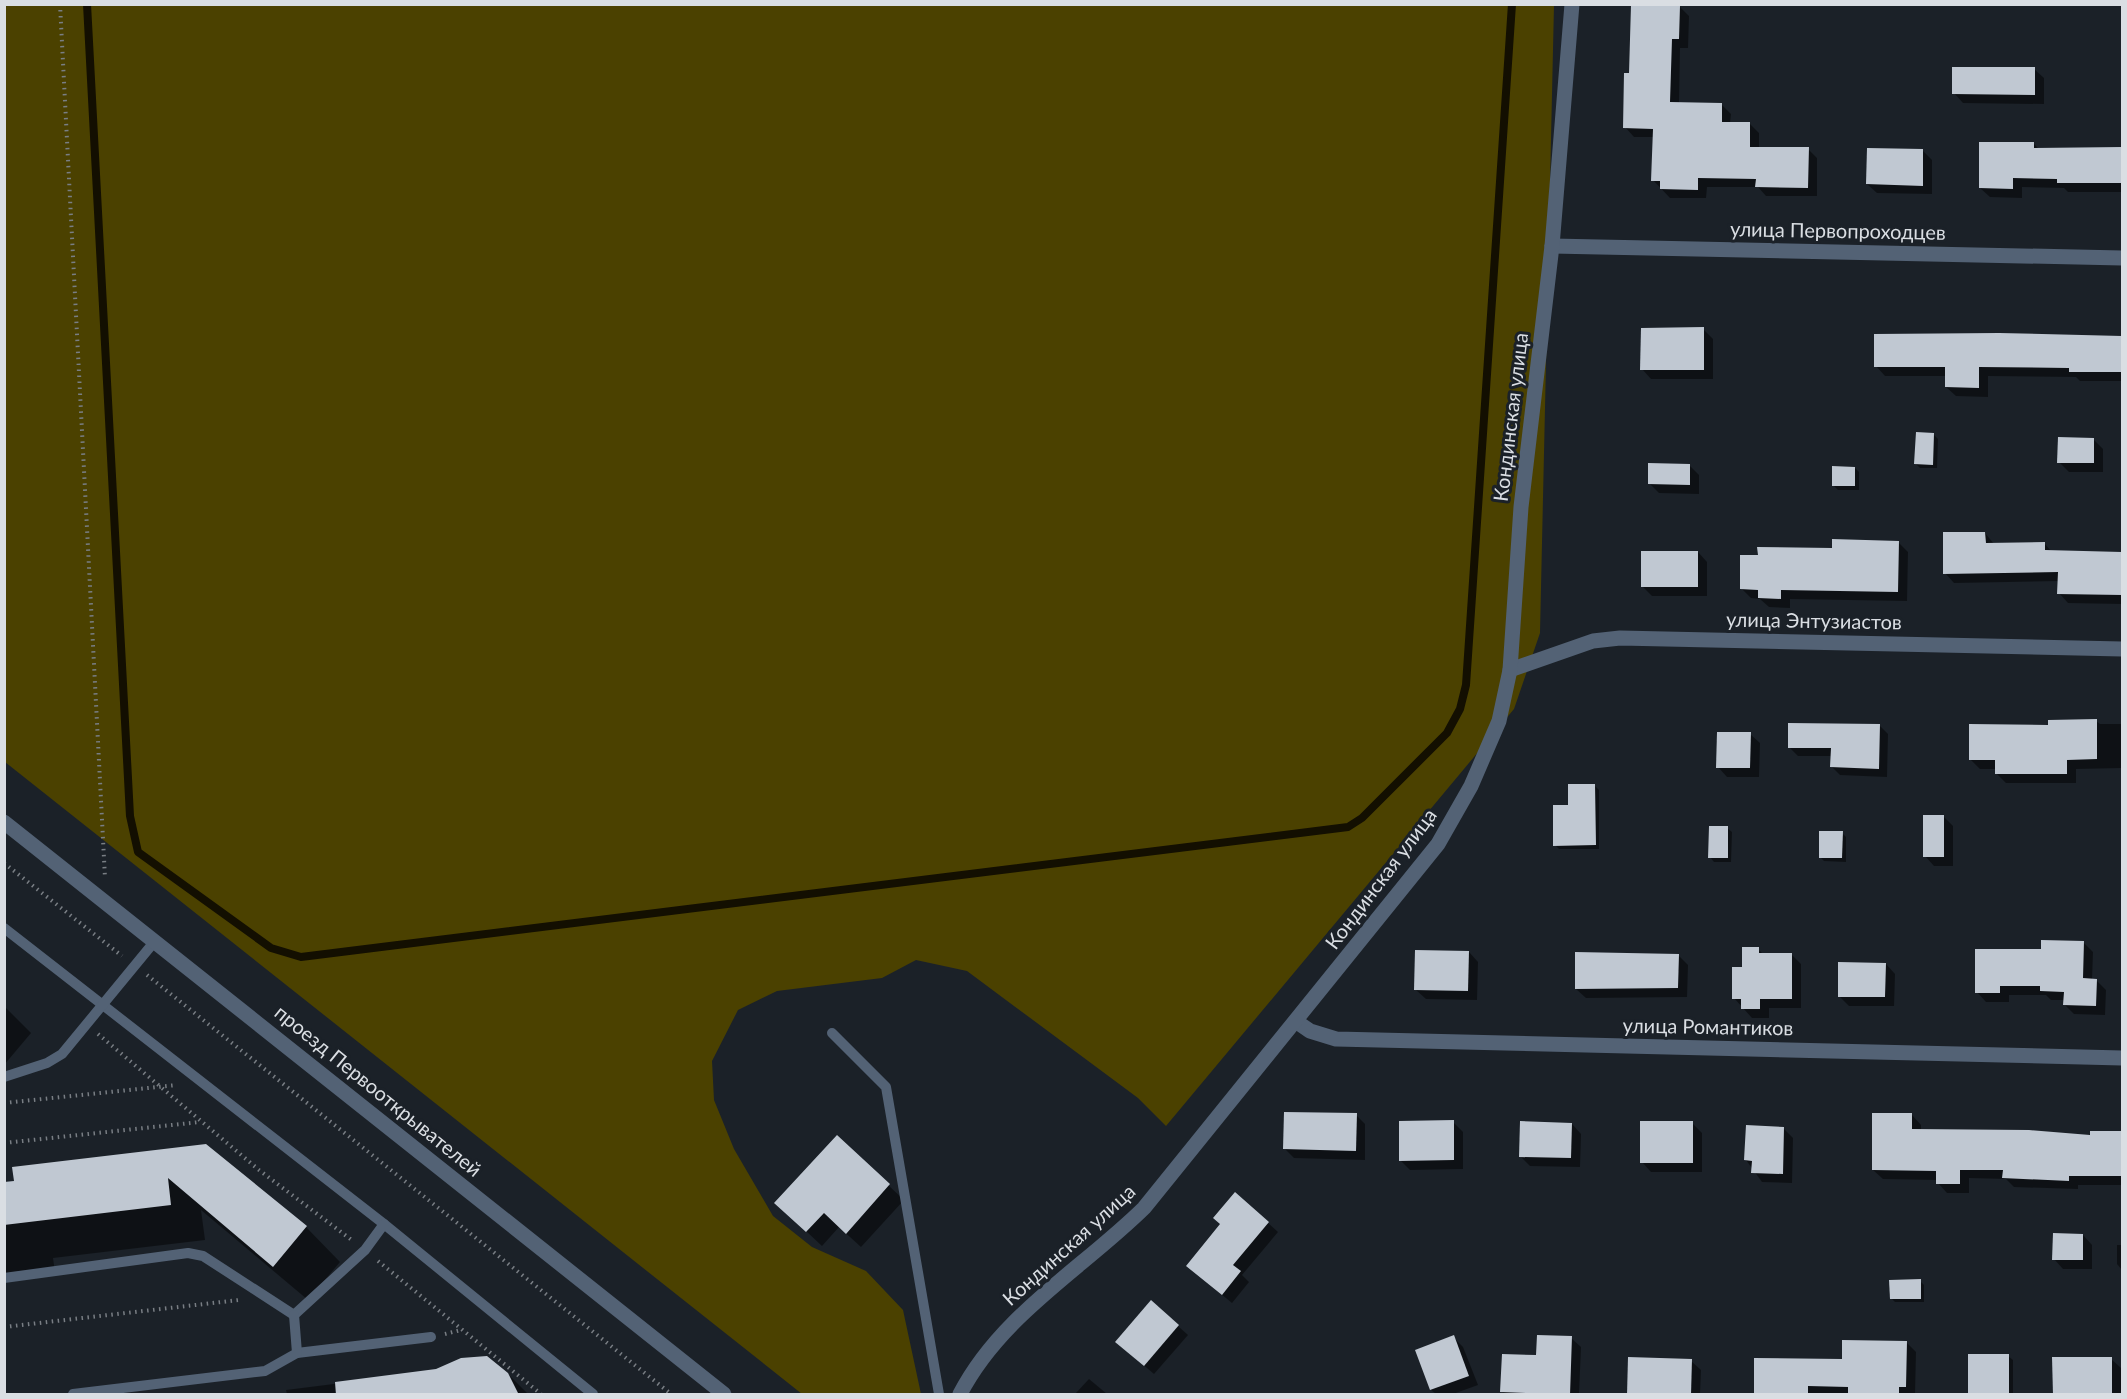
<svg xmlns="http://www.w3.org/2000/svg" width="2127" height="1399" viewBox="0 0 2127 1399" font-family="Lato,sans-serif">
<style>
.green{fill:#4b4100}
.shadow{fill:#0007}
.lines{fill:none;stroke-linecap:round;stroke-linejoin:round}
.stream{stroke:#130f01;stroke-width:8}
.building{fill:#c0c8d2}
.path{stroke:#797e84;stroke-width:4;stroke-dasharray:1.5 4.5;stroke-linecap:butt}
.lane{stroke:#536275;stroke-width:10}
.street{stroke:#536275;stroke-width:15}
.labels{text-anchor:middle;stroke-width:6;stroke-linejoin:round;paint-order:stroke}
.street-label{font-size:20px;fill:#dadee3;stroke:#1b2128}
</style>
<rect width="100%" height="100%" fill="#1b2128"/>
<polygon class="green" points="4,5 1554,5 1540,633 1514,709 1166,1126 1138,1098 967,971 916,960 882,978 777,991 738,1010 712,1061 714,1100 734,1149 773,1216 812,1247 866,1271 903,1310 921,1394 802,1394 5,762"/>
<g class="shadow">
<polygon points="1680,7 1689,16 1688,48 1680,48 1679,104 1721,104 1731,114 1730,123 1750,124 1759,133 1759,148 1808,149 1817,158 1817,196 1766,196 1758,187 1707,187 1706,198 1670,198 1653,180 1654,137 1634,137 1625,127 1631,74"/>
<polygon points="2034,69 2044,78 2044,104 1963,103 1954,93"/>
<polygon points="2034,144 2039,149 2122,149 2122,192 2068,192 2064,188 2022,187 2022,198 1990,197 1980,188"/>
<polygon points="1923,151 1932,160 1932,194 1877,193 1867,184"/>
<polygon points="1703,329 1713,339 1713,379 1651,379 1642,369"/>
<polygon points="1876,336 2122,337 2122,381 2080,381 2076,377 1988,376 1988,397 1956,396 1946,387 1947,376 1885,376 1876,366"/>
<polygon points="1933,434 1938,439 1937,468 1920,468 1916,464"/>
<polygon points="2093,439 2103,449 2103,472 2069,472 2059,462"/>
<polygon points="1690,466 1699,475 1699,494 1659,493 1649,483"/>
<polygon points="1855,468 1859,472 1859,490 1838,490 1833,485"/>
<polygon points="1985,533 1994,544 2044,543 2052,552 2122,553 2122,604 2068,603 2059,593 2059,581 1954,583 1945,573"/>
<polygon points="1898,542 1908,552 1907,601 1790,599 1790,608 1769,607 1760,599 1751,598 1742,589 1834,549"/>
<polygon points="1698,552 1707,562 1707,596 1652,596 1642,586"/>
<polygon points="2096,721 2100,724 2122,724 2122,768 2076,769 2076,783 2006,783 1996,773 1996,769 1980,769 1970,759 2050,726"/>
<polygon points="1880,726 1888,734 1887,777 1840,775 1832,767 1832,756 1798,756 1789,747"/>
<polygon points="1750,734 1760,743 1759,777 1727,777 1718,767"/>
<polygon points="1594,785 1599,790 1599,849 1559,849 1555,845 1570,806"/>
<polygon points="1943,816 1953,826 1953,866 1934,866 1925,856"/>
<polygon points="1727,828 1732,832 1731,862 1714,862 1710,857"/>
<polygon points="1842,833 1846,837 1846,862 1824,861 1820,857"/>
<polygon points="2083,942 2093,952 2092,980 2096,980 2106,990 2105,1015 2074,1014 2065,1005 2065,1000 2051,1000 2046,995 2009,995 2009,1002 1986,1002 1977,992 2042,951"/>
<polygon points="1758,949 1764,955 1791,954 1801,964 1801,1008 1769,1008 1769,1018 1752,1018 1734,998"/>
<polygon points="1469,952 1478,962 1477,1000 1426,999 1416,990"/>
<polygon points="1678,955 1688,965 1687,997 1586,998 1576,989"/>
<polygon points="1886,964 1895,974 1894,1006 1849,1006 1839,996"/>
<polygon points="4,1006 31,1033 4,1065"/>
<polygon points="1356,1115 1365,1124 1365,1160 1294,1158 1285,1149"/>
<polygon points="1912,1115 1921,1125 1921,1131 2091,1136 2091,1132 2122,1132 2122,1185 2078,1185 2078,1189 2014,1187 2006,1179 1969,1178 1969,1193 1947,1193 1938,1183 1938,1180 1883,1179 1873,1170"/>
<polygon points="1453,1122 1463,1132 1463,1169 1410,1170 1400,1160"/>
<polygon points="1692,1123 1702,1133 1702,1172 1651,1172 1642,1162"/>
<polygon points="1572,1124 1581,1134 1580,1167 1530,1166 1520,1156"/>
<polygon points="1783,1128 1793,1138 1792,1183 1762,1182 1746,1160"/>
<polygon points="837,1137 904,1200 861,1247 839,1227 822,1246 791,1217"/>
<polygon points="206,1145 306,1227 340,1262 308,1300 201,1210 205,1240 53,1258 55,1272 4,1277 4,1184"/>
<polygon points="1268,1223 1278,1232 1242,1275 1249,1282 1232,1303 1198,1275"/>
<polygon points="2083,1235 2092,1245 2092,1269 2063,1269 2054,1259"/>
<polygon points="2117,1245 2122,1245 2122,1270 2117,1264"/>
<polygon points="1920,1281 1924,1285 1924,1302 1895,1302 1891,1298"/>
<polygon points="1151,1302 1188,1335 1154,1374 1127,1351"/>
<polygon points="1453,1337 1463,1347 1478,1385 1453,1394 1436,1394 1431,1390"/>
<polygon points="1571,1338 1581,1347 1579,1394 1504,1394 1502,1392 1538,1357"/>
<polygon points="1906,1342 1916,1352 1915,1394 1755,1394 1844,1361"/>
<polygon points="2008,1356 2013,1360 2013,1394 1969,1394"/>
<polygon points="2111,1359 2121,1368 2121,1394 2054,1394"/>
<polygon points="1691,1361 1701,1370 1700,1394 1629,1394"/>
<polygon points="437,1371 508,1374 528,1394 287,1394 286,1390"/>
<polygon points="1089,1379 1107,1394 1075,1394"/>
</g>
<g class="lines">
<polyline class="stream" points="87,4 130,816 138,852 271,948 301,957 1348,827 1362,818 1447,733 1460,709 1466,685 1512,4"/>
</g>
<g class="building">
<polygon points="1631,5 1680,6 1679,39 1672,39 1670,102 1722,103 1722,122 1750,122 1750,147 1809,147 1808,188 1755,187 1756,179 1698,178 1698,190 1660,189 1660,181 1651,181 1653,129 1623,128 1624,73 1629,73"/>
<polygon points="1952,67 2035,67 2035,95 1952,94"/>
<polygon points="1979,142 2034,142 2034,148 2122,147 2122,183 2057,183 2057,179 2013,178 2013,189 1979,188"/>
<polygon points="1867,148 1923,149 1923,186 1866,184"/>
<polygon points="1704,327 1704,370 1640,370 1641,328"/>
<polygon points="1999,333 2122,336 2122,372 2069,372 2069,368 1979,367 1979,388 1945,387 1945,367 1874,367 1874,334"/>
<polygon points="1916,432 1934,433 1933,465 1914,464"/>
<polygon points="2058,437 2094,438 2094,463 2057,463"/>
<polygon points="1648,463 1690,464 1690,485 1648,484"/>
<polygon points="1832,466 1855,467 1855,486 1832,486"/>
<polygon points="1943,532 1985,532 1986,543 2045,542 2045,550 2122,552 2122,595 2057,594 2058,572 1943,574"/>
<polygon points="1832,539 1899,541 1898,592 1781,590 1781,599 1758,598 1758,590 1740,589 1740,555 1758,555 1757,547 1832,548"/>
<rect x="1641" y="551" width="57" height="36"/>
<polygon points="2097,719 2097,759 2067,760 2067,774 1995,774 1995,760 1969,760 1969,724 2048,725 2048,720"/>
<polygon points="1788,723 1880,724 1879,769 1830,767 1831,748 1788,748"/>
<polygon points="1717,732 1751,732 1750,768 1716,768"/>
<polygon points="1568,784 1595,784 1596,845 1553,846 1553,805 1568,805"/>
<rect x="1923" y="815" width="21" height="42"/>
<polygon points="1709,826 1728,826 1728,858 1708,858"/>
<polygon points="1819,831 1843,831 1842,858 1819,858"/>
<polygon points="2041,940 2084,941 2083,978 2097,979 2096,1006 2063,1005 2064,992 2040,991 2040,986 2000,986 2000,993 1975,993 1975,949 2041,949"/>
<polygon points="1742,947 1759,947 1759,953 1792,953 1792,999 1760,999 1760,1009 1741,1009 1741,999 1732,999 1732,967 1742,967"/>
<polygon points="1415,950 1469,951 1468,991 1414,990"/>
<polygon points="1575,952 1679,954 1678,988 1575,989"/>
<polygon points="1838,962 1886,963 1885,997 1838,997"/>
<polygon points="1284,1112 1357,1113 1356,1151 1283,1149"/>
<polygon points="1872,1113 1912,1113 1912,1129 2029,1130 2090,1135 2090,1131 2122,1131 2122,1176 2069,1176 2069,1181 2002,1178 2003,1170 1960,1170 1960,1184 1936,1184 1936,1171 1872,1170"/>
<polygon points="1454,1120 1454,1160 1399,1161 1399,1121"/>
<polygon points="1520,1121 1572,1123 1571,1158 1519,1157"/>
<rect x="1640" y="1121" width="53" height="42"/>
<polygon points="1746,1125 1784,1127 1783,1174 1751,1173 1752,1161 1744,1160"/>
<polygon points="837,1135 890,1184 846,1234 824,1213 806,1232 774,1203"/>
<polygon points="206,1144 307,1226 273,1267 168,1178 171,1205 4,1225 4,1182 14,1181 12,1167"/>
<polygon points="1235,1192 1269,1222 1233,1265 1241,1271 1222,1295 1186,1266 1220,1224 1213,1218"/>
<polygon points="2053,1233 2083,1234 2083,1260 2052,1260"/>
<polygon points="1921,1279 1921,1299 1890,1299 1889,1280"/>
<polygon points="1151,1300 1179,1325 1144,1366 1115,1342"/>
<polygon points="1454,1335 1469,1376 1430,1390 1415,1350"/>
<polygon points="1537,1335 1572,1336 1570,1395 1500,1392 1502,1354 1536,1355"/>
<polygon points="1842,1340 1907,1341 1906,1387 1899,1387 1899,1395 1848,1395 1848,1387 1808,1386 1808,1395 1754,1395 1754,1358 1842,1359"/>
<rect x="1968" y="1354" width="41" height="41"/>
<polygon points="487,1356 508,1373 519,1395 336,1395 335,1382 436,1369 461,1358"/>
<polygon points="1628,1357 1692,1359 1691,1395 1627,1395"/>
<polygon points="2052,1357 2112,1357 2112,1395 2053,1395"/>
</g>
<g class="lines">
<g class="path">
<polyline points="60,4 105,878"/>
<polyline points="4,863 122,956"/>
<polyline points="147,975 671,1394"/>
<polyline points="98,1034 259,1170 353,1241"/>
<polyline points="4,1103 177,1085"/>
<polyline points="4,1143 200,1122"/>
<polyline points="378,1261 541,1394"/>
<polyline points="4,1327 239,1300"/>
<polyline points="445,1334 461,1330"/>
</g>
<g class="lane">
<polyline points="4,928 384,1224 593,1394"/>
<polyline points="832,1033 886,1087 939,1394"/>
<polyline points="4,1077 47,1063 62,1054 155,941"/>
<polyline points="4,1278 188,1253 203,1256 294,1315"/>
<polyline points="294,1315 365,1250 384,1224"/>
<polyline points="297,1353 431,1337"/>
<polyline points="73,1394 265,1371 297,1353 294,1315"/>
</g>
<g class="street">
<polyline points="1552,246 2122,258"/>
<polyline points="1510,670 1593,641 1620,638 2122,649"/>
<polyline points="4,822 724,1394"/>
<polyline points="1297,1022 1310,1031 1336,1039 2122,1058"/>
<path d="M960 1394C1001 1315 1082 1269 1144 1208L1438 844 1471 786 1499 721 1510 670 1521 507 1552 246 1572 4"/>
</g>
</g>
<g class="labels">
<g class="street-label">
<text transform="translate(1838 231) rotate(1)" y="7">улица Первопроходцев</text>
<text transform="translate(1511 417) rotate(-83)" y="7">Кондинская улица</text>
<text transform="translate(1814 621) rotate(1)" y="7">улица Энтузиастов</text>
<text transform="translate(1381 879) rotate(-53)" y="7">Кондинская улица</text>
<text transform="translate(1708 1027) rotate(1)" y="7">улица Романтиков</text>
<text transform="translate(378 1091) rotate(39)" y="7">проезд Первооткрывателей</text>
<text transform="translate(1069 1245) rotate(-42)" y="7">Кондинская улица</text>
</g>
</g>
<rect width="2127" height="1399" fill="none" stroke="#dadee3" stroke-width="12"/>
</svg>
